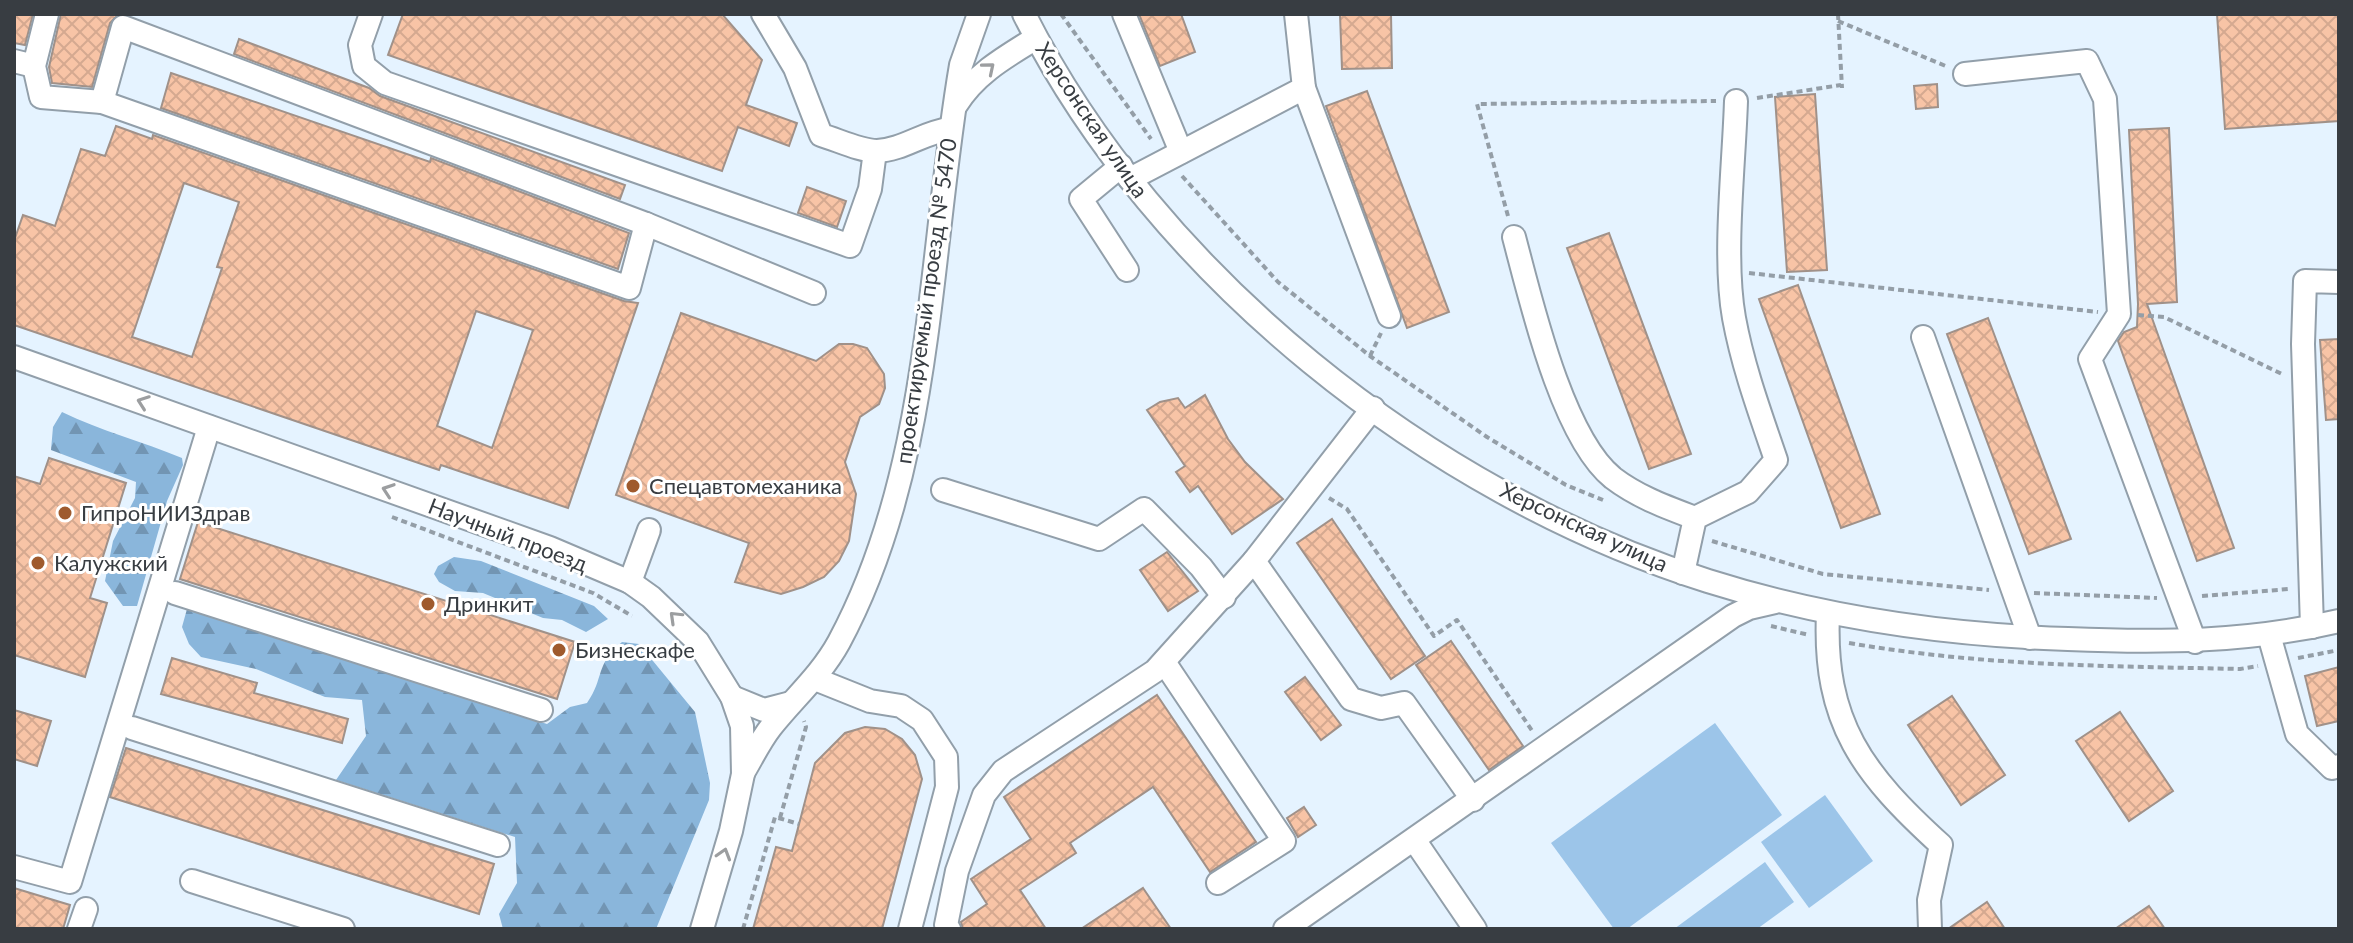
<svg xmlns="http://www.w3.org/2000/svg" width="2353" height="943" viewBox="0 0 2353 943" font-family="Lato,sans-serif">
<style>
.forest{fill:url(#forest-firs)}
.pitch{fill:#9cc5e9}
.building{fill:url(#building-cross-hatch);stroke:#a09189;stroke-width:2;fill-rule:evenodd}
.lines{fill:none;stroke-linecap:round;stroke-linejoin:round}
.minor-casing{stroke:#929faa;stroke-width:26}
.path{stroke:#949ea7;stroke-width:4;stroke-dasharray:6 4;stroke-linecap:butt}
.minor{stroke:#fff;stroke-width:22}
.oneway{stroke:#9c9ea0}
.poi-dot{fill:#9f5a2d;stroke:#fff;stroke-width:3}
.labels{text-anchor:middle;stroke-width:6;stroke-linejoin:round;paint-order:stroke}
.street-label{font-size:22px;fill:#383d42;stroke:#fff}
.poi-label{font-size:22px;fill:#383d42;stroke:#fff;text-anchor:start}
</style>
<defs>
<pattern id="forest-firs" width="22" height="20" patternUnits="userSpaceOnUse" patternTransform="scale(2)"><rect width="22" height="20" fill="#8ab6db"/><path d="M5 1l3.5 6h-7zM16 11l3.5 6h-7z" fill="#7295b3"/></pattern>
<pattern id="building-cross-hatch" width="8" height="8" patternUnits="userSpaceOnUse" patternTransform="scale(2)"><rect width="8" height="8" fill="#f8c4a6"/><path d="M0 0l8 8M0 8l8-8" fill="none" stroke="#d5a990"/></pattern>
</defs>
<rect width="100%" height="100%" fill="#e5f3ff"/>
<g class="forest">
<path d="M62 412C101 431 141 441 182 458L183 465 167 501 137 606H123L105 581 113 541 135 498 136 482 51 450 53 427Z"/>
<polygon points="454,557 481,561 594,606 608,619 586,632 562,620 543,618 483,593 455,591 439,582 434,574 438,566"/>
<path d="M204 608 376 670 547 724 570 707 587 703C605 677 594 666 622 642L639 644 695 712 710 783 709 800 656 929H503L499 914 517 883 515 837 336 780 366 736 362 700 325 697 256 669 201 657 189 644 182 627 187 609Z"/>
</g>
<g class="pitch">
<polygon points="1715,723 1782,815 1627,929 1614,929 1551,843"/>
<polygon points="1825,795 1873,861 1809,908 1761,842"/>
<polygon points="1765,862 1794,902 1757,929 1674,929"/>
</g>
<g class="building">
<polygon points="14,14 33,14 25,45 14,43"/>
<polygon points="61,14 119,14 110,23 92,87 52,83 49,67"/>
<polygon points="403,14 722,14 762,60 746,105 797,123 789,146 738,127 722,171 388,55"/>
<polygon points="1139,14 1181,14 1195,52 1160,66"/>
<polygon points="1340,14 1391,14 1392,68 1342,69"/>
<polygon points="2217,14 2339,14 2339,121 2225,129"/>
<polygon points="239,39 369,88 380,96 625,185 620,199 234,54"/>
<polygon points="171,73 430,162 431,158 629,233 618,269 161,108"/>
<polygon points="1937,84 1938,107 1916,109 1914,86"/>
<polygon points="1367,91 1449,312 1407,328 1326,106"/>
<polygon points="1815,94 1827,270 1787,272 1775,97"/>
<path d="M116 126 152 139 153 135 624 301 638 303 568 508 441 465 439 470 14 325V241L23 215 55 226 81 149 105 156ZM184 183 239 202 217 267 222 268 192 357 132 337ZM476 311 533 330 492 448 437 426Z"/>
<polygon points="2169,128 2177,302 2147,304 2234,548 2197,561 2118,341 2124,332 2137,327 2138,304 2129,130"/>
<polygon points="807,187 846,201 837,227 798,213"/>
<polygon points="1609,233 1691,454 1649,469 1567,248"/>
<polygon points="1798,285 1880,514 1841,528 1759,299"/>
<polygon points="681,313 816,361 839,344 853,344 867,348 884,374 885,388 879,404 860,417 845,462 856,494 849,541 839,561 824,577 803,587 781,594 735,582 749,543 616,495"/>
<polygon points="1988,318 2071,539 2029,554 1947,334"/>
<polygon points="2339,339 2339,419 2326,420 2320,340"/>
<polygon points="1205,395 1228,439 1245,462 1283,499 1232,534 1198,486 1190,492 1176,472 1185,466 1147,410 1160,402 1178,398 1185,408"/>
<polygon points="49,458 126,483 90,598 107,603 85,677 14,655 14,476 40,484"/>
<polygon points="1332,519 1425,656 1391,679 1297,543"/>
<polygon points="198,522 575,642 557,699 180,579"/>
<polygon points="1167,552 1198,591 1168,611 1140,570"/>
<polygon points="1451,641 1523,746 1489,770 1416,665"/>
<polygon points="172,658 257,683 254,693 348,719 342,743 161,694"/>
<polygon points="2339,667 2339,721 2317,726 2305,676"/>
<polygon points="1305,677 1341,725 1321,740 1285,692"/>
<polygon points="1157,695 1256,842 1210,872 1153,787 1070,843 1076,853 1020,890 1046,929 963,929 961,922 987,904 971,879 1031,839 1004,797"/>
<polygon points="1952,696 2005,775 1961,805 1908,725"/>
<polygon points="14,710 51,721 37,766 14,759"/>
<polygon points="2120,712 2173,791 2129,821 2076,741"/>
<polygon points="865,727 885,729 902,739 915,755 922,779 882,929 753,929 776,847 792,851 815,763 845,733"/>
<polygon points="126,748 494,864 479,914 110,797"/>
<polygon points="1304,807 1316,825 1298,837 1287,818"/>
<polygon points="14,888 70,905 63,929 14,929"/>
<polygon points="1143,888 1171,929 1081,929"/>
<polygon points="1987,902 2005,929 1948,929"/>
<polygon points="2149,906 2165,929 2115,929"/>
</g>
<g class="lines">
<g class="minor-casing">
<g id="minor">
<polyline points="47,14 34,66 41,97 102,102 629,288 646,224"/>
<polyline points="371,14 360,45 364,66 385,83 850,246 870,189 875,151"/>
<path d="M763 14 795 68 821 135C838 140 860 151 877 151 903 150 924 132 950 129"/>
<path d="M1024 14C1156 276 1430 493 1708 581 1825 618 1947 635 2068 639 2161 643 2249 642 2339 621"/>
<polyline points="1124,14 1181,152"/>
<polyline points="14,61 34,66"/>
<polyline points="1965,74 2087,61 2105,99 2119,314 2090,359 2195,642"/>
<polyline points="1304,88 1389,316"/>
<polyline points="102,102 123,27 646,224 814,293"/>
<path d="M956 105C975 74 1005 57 1036 38"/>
<polyline points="1121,166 1081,199 1127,270"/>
<polyline points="1130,179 1304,88 1296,14"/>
<path d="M1514 237C1531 301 1562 437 1613 478 1638 497 1666 507 1695 518"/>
<polyline points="1923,337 2030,638"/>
<polyline points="14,357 550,548 630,582 651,597 698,642 732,697 742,726 743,774 731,831 702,929"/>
<polyline points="1373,408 1254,561 1351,699 1381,708 1404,703 1473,800"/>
<polyline points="943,490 1099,539 1144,509 1201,567 1224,597"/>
<path d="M1683 573 1695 518 1748 492 1776 460C1760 413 1743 367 1734 318 1723 257 1734 165 1736 101"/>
<polyline points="630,582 649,530"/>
<polyline points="175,593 541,710"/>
<path d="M1828 613C1823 723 1863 774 1941 845L1929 900 1930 929"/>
<polyline points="2312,627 2303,344 2305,281 2339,282"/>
<polyline points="2269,635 2297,734 2332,768 2339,766"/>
<polyline points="1164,662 1284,841 1218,883"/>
<polyline points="815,679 870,701 901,706 922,720 946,757 947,787 910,929"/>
<polyline points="732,697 764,710 791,703"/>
<polyline points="132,728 498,845"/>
<path d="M743 773C752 758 760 741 771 727 794 698 821 675 839 642 933 467 928 257 961 65L979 14"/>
<polyline points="1415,841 1475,929"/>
<polyline points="14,867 70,882 209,427"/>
<polyline points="192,881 343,929"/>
<polyline points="79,929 86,909"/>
<polyline points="949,929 946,925 957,871 984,795 1003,771 1155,671 1254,561"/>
<polyline points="1285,929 1733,616 1749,608 1775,602"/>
</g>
</g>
<g class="path">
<polyline points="1061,14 1151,139"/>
<polyline points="1838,14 1842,88"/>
<polyline points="1838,21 1948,67"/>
<polyline points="1757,98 1841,85"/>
<polyline points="1182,176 1278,282 1370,356 1487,437 1566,485 1603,500"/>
<polyline points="1508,216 1477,104 1716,101"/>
<polyline points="1749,273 2098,312"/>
<polyline points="2138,315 2164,317 2284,375"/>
<polyline points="1370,356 1381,333"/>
<polyline points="1329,498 1347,509 1434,636 1457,620 1533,732"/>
<polyline points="392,517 593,593 632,616"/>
<polyline points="1712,541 1823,574 1989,590"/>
<polyline points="2034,593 2157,598"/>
<polyline points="2202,596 2289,589"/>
<polyline points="1771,626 1809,635"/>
<path d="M1849 643C1983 666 2105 666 2240 669L2258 666"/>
<polyline points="2298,658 2339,650"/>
<polyline points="780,818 806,727 804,721"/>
<polyline points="743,929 775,817 799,824"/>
</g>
<use href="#minor" class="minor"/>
</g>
<defs><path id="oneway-chevron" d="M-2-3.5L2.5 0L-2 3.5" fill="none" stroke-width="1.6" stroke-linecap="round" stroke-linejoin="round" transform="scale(2)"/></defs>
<g class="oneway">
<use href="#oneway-chevron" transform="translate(989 68) rotate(-40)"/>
<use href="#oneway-chevron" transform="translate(143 402) rotate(-160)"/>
<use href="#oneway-chevron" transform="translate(388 490) rotate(-161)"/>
<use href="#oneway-chevron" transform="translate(675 617) rotate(-136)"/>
<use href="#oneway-chevron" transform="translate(724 854) rotate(-73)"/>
</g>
<g class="poi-dot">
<circle cx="633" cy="486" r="8"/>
<circle cx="65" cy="513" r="8"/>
<circle cx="38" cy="563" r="8"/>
<circle cx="428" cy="604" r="8"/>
<circle cx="559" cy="650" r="8"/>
</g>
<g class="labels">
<g class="street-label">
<text transform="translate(1092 120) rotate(56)" y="8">Херсонская улица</text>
<text transform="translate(926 301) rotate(-82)" y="8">проектируемый проезд № 5470</text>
<text transform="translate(1584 527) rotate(25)" y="8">Херсонская улица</text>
<text transform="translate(508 535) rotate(21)" y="8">Научный проезд</text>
</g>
<g class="poi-label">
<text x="649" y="494">Спецавтомеханика</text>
<text x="81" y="521">ГипроНИИЗдрав</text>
<text x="54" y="571">Калужский</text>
<text x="444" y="612">Дринкит</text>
<text x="575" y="658">Бизнескафе</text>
</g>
</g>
<rect width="2353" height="943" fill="none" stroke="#383d42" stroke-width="32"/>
</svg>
